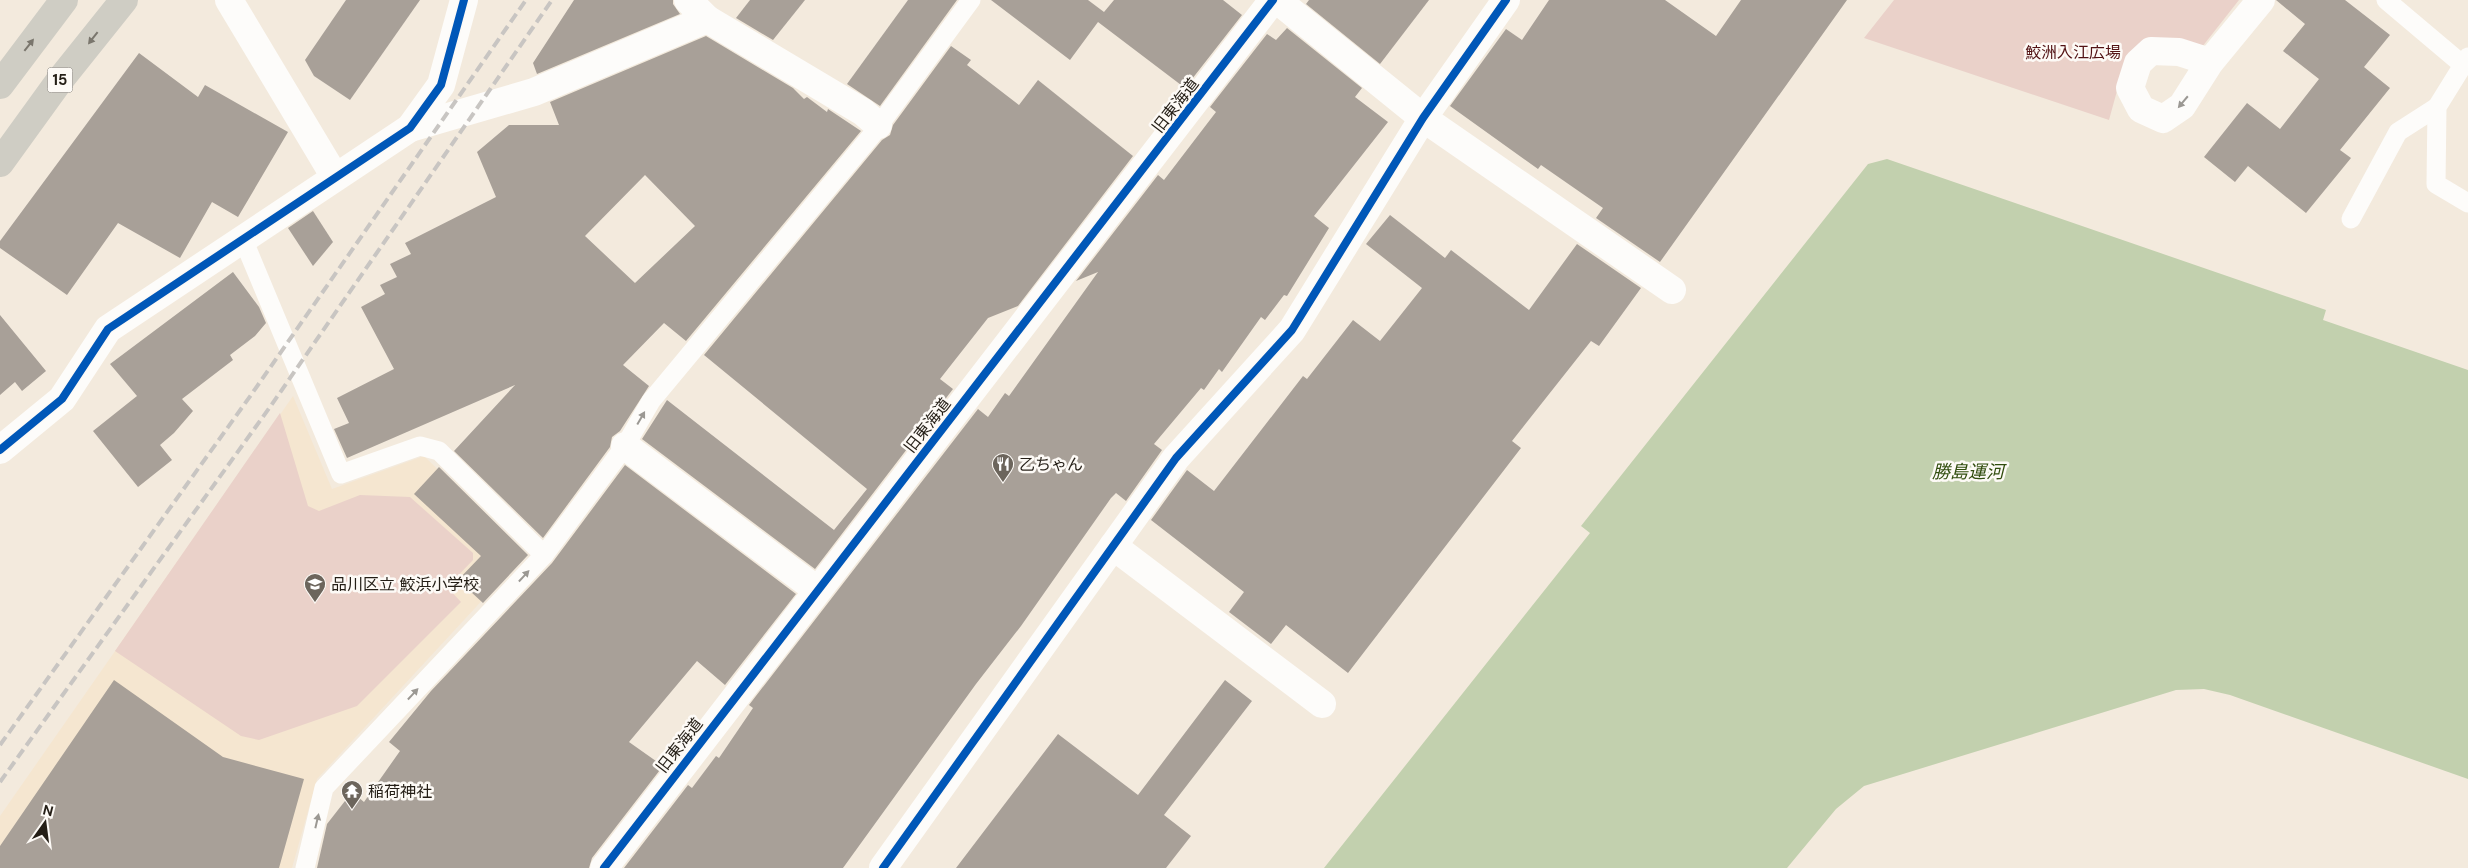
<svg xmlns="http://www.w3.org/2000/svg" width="2468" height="868" viewBox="0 0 2468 868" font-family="'DM Sans','Noto Sans JP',sans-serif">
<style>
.built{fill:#f5e6d0}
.green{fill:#ead1c9}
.water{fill:#c2d0ae}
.building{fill:#a8a098;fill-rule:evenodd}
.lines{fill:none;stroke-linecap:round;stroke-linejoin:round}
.service{stroke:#fdfcfa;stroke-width:19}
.minor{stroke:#fdfcfa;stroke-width:28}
.tertiary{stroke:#fdfcfa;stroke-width:28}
.trunk{stroke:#cfcdc4;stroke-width:28}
.rail{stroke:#c8c5c2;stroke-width:4;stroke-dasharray:10 5;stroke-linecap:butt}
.cycleway-casing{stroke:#fdfaf6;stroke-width:11}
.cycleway{stroke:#0057b8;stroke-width:8}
.oneway{fill:#7a766d}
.oneway2{fill:#9b9893}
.labels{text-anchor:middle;stroke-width:5;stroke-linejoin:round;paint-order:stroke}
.shield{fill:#fdfaf6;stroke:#656059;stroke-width:1}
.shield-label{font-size:15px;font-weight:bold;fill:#241e16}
.park-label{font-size:16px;fill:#521214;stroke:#fdfaf6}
.street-label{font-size:16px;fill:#241e16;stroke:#fdfaf6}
.poi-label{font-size:16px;fill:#241e16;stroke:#fdfaf6;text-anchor:start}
.water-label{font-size:18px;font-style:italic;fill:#314d0e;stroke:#fdfaf6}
</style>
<rect width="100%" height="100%" fill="#f3eadd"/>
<polygon class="built" points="293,396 332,489 424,456 525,554 317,779 292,868 0,868 0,816"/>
<g class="green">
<polygon points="1894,0 2239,0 2202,47 2123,69 2109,120 1864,38"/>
<polygon points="280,413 308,506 319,511 360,495 410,497 473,553 473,560 447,587 461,602 357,706 259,740 241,736 115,651"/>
</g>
<polygon class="water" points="1887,159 2326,310 2323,320 2468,370 2468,779 2230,695 2204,689 2176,690 1864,786 1836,809 1787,868 1324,868 1590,533 1581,526 1868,164"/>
<g class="building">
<polygon points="346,0 420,0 350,100 314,76 305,60"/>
<polygon points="574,0 673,0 673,4 680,14 537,74 533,63"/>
<polygon points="750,0 805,0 773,40 736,18"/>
<polygon points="908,0 957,0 880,106 847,84"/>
<polygon points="991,0 1088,0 1104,12 1114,0 1223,0 1242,15 1185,88 1098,22 1070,60"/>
<polygon points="1309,0 1429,0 1380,64 1306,4"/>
<polygon points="1549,0 1665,0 1716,36 1741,0 1847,0 1660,262 1596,218 1603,208 1541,165 1538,169 1450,106 1506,29 1522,40"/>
<polygon points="2276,0 2345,0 2390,35 2364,67 2390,88 2340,150 2351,158 2306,213 2248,166 2235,182 2204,157 2247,103 2280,129 2319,79 2283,51 2305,24"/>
<polygon points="1287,28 1362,88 1355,97 1388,122 1314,216 1329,228 1287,296 1284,295 1265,320 1261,317 1222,372 1219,369 1204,390 1201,388 1154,444 1162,450 1126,501 1116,493 1111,498 1021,626 976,684 843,868 624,868 688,785 692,788 716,756 719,758 753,708 749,705 978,409 988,417 1005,393 1009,396 1098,272 1076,281 1158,175 1164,180 1216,112 1210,107 1267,34 1276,40"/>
<path d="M706 36 793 88 804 99 807 97 827 112 828 109 861 131 686 341 664 323 623 365 649 386 620 431 612 437 610 447 543 538 454 451 515 385 347 458 334 429 349 423 337 398 394 369 361 307 385 294 380 285 397 277 390 264 411 254 405 243 496 197 477 152 509 125H559L550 102ZM645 175 695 226 635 283 585 236Z"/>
<polygon points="951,46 971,60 967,65 1019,105 1038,80 1133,156 1018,306 988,318 940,379 953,389 815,569 642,439 667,400 834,530 867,489 704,355 882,140 890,135 893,125"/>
<polygon points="139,53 198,97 205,85 288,132 238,217 212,202 180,258 118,223 67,295 0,248 0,241"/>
<polygon points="313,211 333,242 313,266 288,228"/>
<polygon points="1390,215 1445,258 1451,250 1529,310 1577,244 1641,288 1599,346 1591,341 1512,441 1521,448 1348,673 1286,625 1271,644 1229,612 1244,592 1151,520 1187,470 1214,491 1303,376 1307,379 1353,320 1380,341 1422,288 1366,244"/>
<polygon points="233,272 259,307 266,323 255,336 230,355 233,360 182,399 193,411 174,433 160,445 172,460 138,487 93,431 137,396 110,364"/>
<polygon points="0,315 46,371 22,391 15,382 0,395"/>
<polygon points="625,465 796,594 725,685 697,661 629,742 663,766 592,858 589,868 317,868 327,824 352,792 364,802 400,751 389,742 431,691 552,563"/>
<polygon points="439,467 528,555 483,603 458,580 481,556 414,494"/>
<polygon points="114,680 223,757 304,779 279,868 0,868 0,846"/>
<polygon points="1225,680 1252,701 1164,815 1191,836 1166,868 956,868 1058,734 1138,795"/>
</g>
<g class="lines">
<g class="service">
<polyline points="2386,0 2463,65"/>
<polyline points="2468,57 2437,107 2436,184 2468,203"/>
<polyline points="2351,219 2398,132 2437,107"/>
<polyline points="243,239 341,474 420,446 439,451 544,555"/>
<polyline points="305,868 324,788 544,555 625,446 651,401 872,135 971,0"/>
</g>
<g class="minor">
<polyline points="229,0 335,177"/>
<polyline points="688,0 707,19 863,112 878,125"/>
<polyline points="2210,62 2179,52 2151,51 2138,63 2130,88 2141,109 2163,119 2182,106 2210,62 2261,0"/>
<polyline points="410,128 534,92 707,19"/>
<polyline points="625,446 817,590"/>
<polyline points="0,450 62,399 108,329 410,128 441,85 464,0"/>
<polyline points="1113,546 1322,704"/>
<polyline points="883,868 1176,458 1292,330 1423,118 1506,0"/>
</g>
<g class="tertiary">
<polyline points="1277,0 1423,118 1672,290"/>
<polyline points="604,868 1273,0"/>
</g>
<g class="trunk">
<polyline points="0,85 64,0"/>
<polyline points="0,163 60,80 124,0"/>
</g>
<g class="rail">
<polyline points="0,745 251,395 526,0"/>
<polyline points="0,782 270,407 552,0"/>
</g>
<g class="cycleway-casing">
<g id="cycleway">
<polyline points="0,450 62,399 108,329 410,128 441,85 464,0"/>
<polyline points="604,868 1273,0"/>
<polyline points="883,868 1176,458 1292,330 1423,118 1506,0"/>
</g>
</g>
<use href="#cycleway" class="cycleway"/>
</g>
<defs><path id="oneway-solid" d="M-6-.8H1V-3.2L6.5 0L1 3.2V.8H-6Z" transform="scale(1.25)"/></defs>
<g class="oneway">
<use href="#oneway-solid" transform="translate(93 38) rotate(128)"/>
<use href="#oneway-solid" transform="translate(29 45) rotate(-52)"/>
</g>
<g class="oneway2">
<use href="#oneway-solid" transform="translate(2183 102) rotate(130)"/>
<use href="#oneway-solid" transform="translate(641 418) rotate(-60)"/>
<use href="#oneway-solid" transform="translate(524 576) rotate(-47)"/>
<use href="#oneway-solid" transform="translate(413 694) rotate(-47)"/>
<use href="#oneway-solid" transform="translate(317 821) rotate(-77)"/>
</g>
<defs>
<g id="restaurant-pin" transform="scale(1.125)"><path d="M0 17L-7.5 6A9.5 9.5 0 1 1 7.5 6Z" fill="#6c655c" stroke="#fdfaf6"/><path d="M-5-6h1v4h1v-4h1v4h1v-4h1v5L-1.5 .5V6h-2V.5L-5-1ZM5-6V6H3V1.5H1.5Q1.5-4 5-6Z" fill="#fff"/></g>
<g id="school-pin" transform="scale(1.125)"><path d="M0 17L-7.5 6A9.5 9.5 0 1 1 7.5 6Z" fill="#6c655c" stroke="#fdfaf6"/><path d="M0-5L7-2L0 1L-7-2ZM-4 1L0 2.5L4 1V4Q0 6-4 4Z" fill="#fff"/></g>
<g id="temple-pin" transform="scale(1.125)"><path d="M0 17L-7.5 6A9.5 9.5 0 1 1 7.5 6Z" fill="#6c655c" stroke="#fdfaf6"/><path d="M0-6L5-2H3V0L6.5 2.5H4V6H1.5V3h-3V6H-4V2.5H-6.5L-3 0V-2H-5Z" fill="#fff"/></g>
</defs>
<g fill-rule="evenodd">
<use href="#restaurant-pin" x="1003" y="464"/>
<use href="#school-pin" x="315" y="584"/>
<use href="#temple-pin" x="352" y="791"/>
</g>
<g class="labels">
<rect class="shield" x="47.5" y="67.5" width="25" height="25" rx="4"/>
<g class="shield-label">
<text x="60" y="85">15</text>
</g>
<g class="park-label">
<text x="2073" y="58">鮫洲入江広場</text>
</g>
<g class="street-label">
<text transform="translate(1175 105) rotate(-52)" y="6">旧東海道</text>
<text transform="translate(927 425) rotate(-52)" y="6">旧東海道</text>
<text transform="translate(679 745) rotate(-52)" y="6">旧東海道</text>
</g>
<g class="poi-label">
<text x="1019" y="470">乙ちゃん</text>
<text x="331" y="590">品川区立 鮫浜小学校</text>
<text x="368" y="797">稲荷神社</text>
</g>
<g class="water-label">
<text x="1968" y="478">勝島運河</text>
</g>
</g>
<g transform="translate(45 823) rotate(14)" stroke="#fdfaf6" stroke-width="4" paint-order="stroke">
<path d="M0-4L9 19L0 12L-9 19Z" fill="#241e16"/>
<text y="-8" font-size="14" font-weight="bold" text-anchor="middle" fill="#241e16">N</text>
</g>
</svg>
